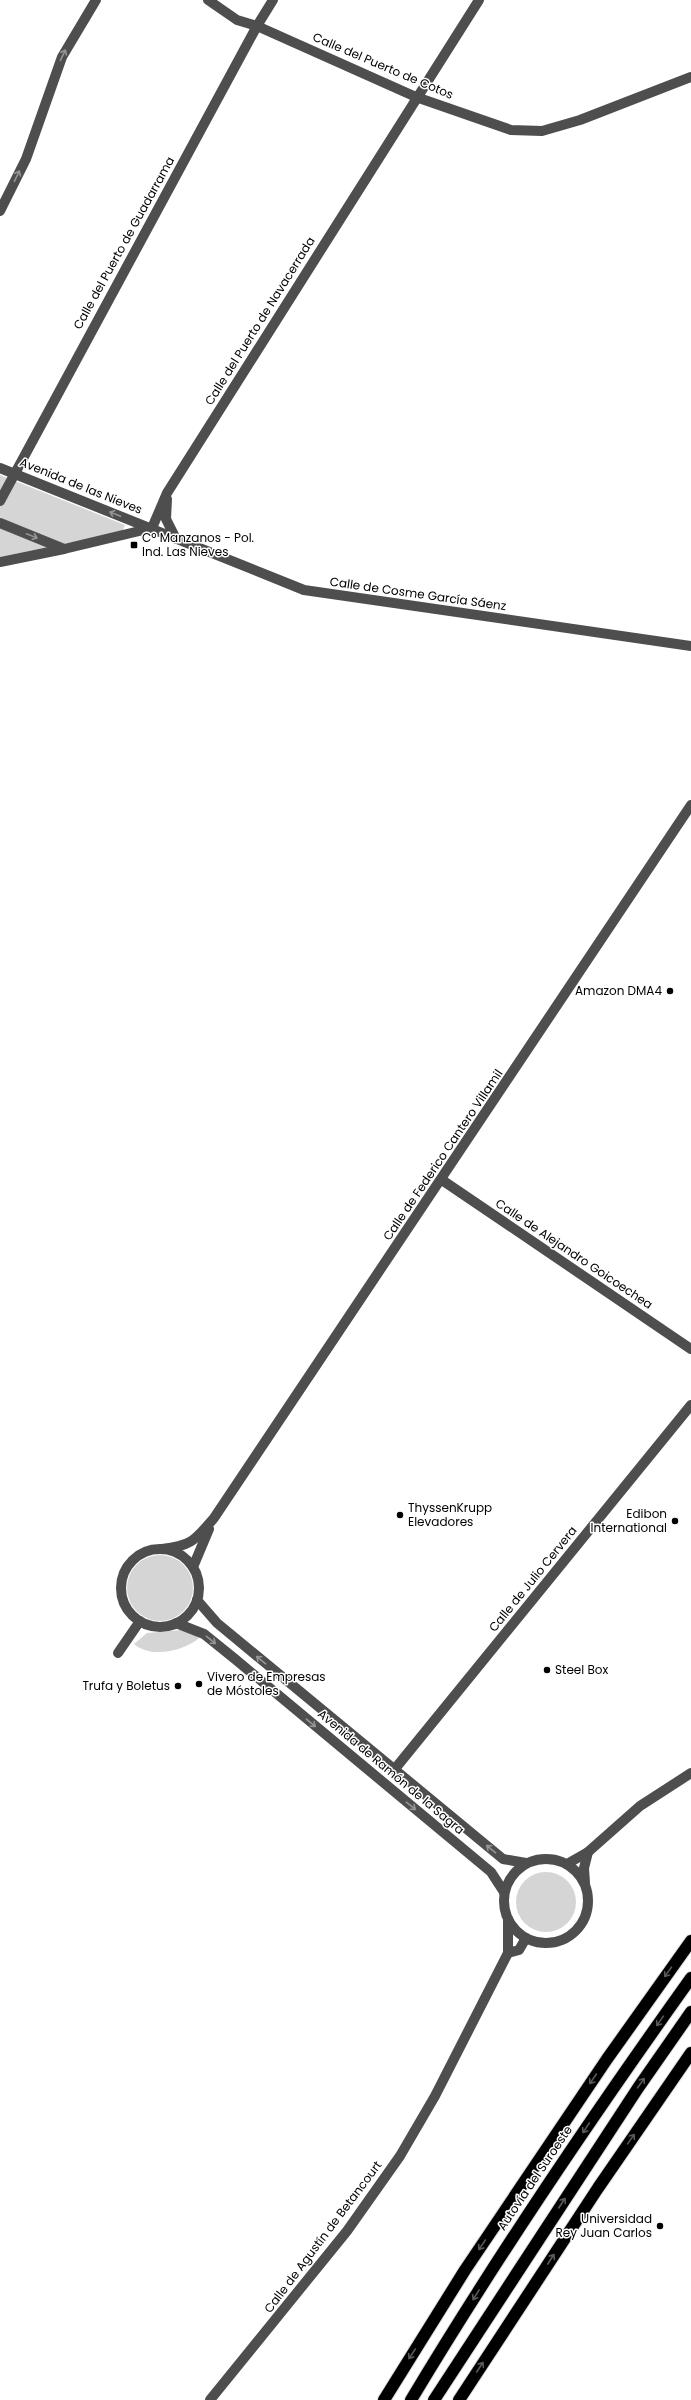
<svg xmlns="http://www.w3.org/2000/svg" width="691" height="2400" viewBox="0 0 691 2400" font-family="Poppins,sans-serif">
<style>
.green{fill:#d5d5d5}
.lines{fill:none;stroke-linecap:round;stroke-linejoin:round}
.highway-casing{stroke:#dbdbdb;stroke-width:14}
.minor{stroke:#4e4e4e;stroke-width:10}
.highway{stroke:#000;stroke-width:12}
.oneway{stroke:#959595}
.oneway2{stroke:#595959}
.poi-dot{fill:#000;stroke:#fff;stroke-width:1.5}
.labels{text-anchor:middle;stroke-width:3;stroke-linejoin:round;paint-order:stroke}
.street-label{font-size:12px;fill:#000;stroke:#fff}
.poi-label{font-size:12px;fill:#000;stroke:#fff;text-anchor:start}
</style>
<rect width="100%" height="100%" fill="#fff"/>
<g class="green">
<polygon points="0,475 125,525 122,532 0,557"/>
<circle cx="160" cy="1588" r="33"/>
<path d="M181 1630 192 1632 199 1638C184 1651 151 1659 134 1644L147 1633Z"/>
<circle cx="546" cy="1902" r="30"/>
</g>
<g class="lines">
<g class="highway-casing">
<g id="highway">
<polyline points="384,2400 465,2270 607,2059 691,1941"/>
<path d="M411 2400C498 2255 593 2115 691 1978"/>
<polyline points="434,2400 638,2088 691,2012"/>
<polyline points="459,2400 598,2188 691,2053"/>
</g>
</g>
<g class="minor">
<polyline points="208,0 237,20 257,26 416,97 511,130 542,131 580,120 691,77"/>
<polyline points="0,211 26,159 62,57 96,0"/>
<polyline points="0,468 304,590 691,646"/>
<polyline points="167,499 166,519 176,539"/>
<polyline points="0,501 257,26 273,0"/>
<polyline points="0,523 64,549"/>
<polyline points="152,528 167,493 479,0"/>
<polyline points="0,562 64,549 152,528"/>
<polyline points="442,1180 691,1349"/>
<path d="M162 1549C192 1546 195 1540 214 1518L691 805"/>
<circle cx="160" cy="1588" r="39"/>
<polyline points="193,1567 209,1529"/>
<polyline points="197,1600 217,1623 503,1859 526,1863"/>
<polyline points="176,1623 204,1634 235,1659 491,1872 504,1892"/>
<polyline points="118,1653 140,1621"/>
<polyline points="394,1770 691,1405"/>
<circle cx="546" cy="1901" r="42"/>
<polyline points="567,1864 588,1852 640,1806 691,1773"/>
<polyline points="585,1883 584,1868 588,1852"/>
<polyline points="508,1953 519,1950 526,1938"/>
<polyline points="210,2400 347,2231 400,2156 435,2096 508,1953 508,1919"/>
</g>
<use href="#highway" class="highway"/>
</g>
<defs><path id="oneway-shaft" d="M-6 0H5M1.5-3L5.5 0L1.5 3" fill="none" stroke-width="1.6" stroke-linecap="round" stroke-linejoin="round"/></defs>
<g class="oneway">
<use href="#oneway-shaft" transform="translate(63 55) rotate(-64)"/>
<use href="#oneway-shaft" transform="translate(17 176) rotate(-64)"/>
<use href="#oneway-shaft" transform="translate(115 514) rotate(-158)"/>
<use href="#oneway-shaft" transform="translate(32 536) rotate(22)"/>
<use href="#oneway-shaft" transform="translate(211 1640) rotate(39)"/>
<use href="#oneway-shaft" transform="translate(261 1660) rotate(-141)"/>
<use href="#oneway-shaft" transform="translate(311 1723) rotate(40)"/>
<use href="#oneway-shaft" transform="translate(411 1806) rotate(39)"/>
<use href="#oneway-shaft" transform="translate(491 1849) rotate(-141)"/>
</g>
<g class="oneway2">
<use href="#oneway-shaft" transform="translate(668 1972) rotate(126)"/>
<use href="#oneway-shaft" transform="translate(660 2021) rotate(125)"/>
<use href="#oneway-shaft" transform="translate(593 2079) rotate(124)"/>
<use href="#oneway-shaft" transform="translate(641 2083) rotate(-55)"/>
<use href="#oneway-shaft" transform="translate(586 2128) rotate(124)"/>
<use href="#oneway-shaft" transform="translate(631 2139) rotate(-55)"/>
<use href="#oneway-shaft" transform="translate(562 2203) rotate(-57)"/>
<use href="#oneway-shaft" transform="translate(482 2245) rotate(124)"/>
<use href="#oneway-shaft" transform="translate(551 2259) rotate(-57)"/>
<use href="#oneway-shaft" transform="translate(476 2295) rotate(122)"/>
<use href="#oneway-shaft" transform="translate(412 2354) rotate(123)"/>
<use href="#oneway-shaft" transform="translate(480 2367) rotate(-57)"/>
</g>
<g class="poi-dot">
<rect x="130" y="541" width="8" height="8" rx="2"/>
<circle cx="670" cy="991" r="4"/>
<circle cx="400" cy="1515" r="4"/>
<circle cx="675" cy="1521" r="4"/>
<circle cx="547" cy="1670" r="4"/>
<circle cx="199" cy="1684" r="4"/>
<circle cx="178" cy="1686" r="4"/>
<circle cx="660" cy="2226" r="4"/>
</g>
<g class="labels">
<g class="street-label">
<text transform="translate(383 66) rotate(23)" y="4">Calle del Puerto de Cotos</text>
<text transform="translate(124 243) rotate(-61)" y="4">Calle del Puerto de Guadarrama</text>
<text transform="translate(260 321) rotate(-58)" y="4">Calle del Puerto de Navacerrada</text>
<text transform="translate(81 486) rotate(22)" y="4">Avenida de las Nieves</text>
<text transform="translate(418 594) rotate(8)" y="4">Calle de Cosme García Sáenz</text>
<text transform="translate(443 1155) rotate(-56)" y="4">Calle de Federico Cantero Villamil</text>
<text transform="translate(574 1254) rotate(34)" y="4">Calle de Alejandro Goicoechea</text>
<text transform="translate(533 1579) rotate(-51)" y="4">Calle de Julio Cervera</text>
<text transform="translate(391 1772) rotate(40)" y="4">Avenida de Ramón de la Sagra</text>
<text transform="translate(535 2178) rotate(-56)" y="4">Autovía del Suroeste</text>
<text transform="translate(323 2237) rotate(-53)" y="4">Calle de Agustín de Betancourt</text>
</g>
<g class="poi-label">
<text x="142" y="542">Cº Manzanos - Pol.<tspan x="142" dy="14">Ind. Las Nieves</tspan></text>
<text x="662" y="995" text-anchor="end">Amazon DMA4</text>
<text x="408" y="1512">ThyssenKrupp<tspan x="408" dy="14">Elevadores</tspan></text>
<text x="667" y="1518" text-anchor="end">Edibon<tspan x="667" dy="14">International</tspan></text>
<text x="555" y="1674">Steel Box</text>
<text x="207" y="1681">Vivero de Empresas<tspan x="207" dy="14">de Móstoles</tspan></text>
<text x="170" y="1690" text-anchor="end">Trufa y Boletus</text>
<text x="652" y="2223" text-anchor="end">Universidad<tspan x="652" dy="14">Rey Juan Carlos</tspan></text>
</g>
</g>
</svg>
